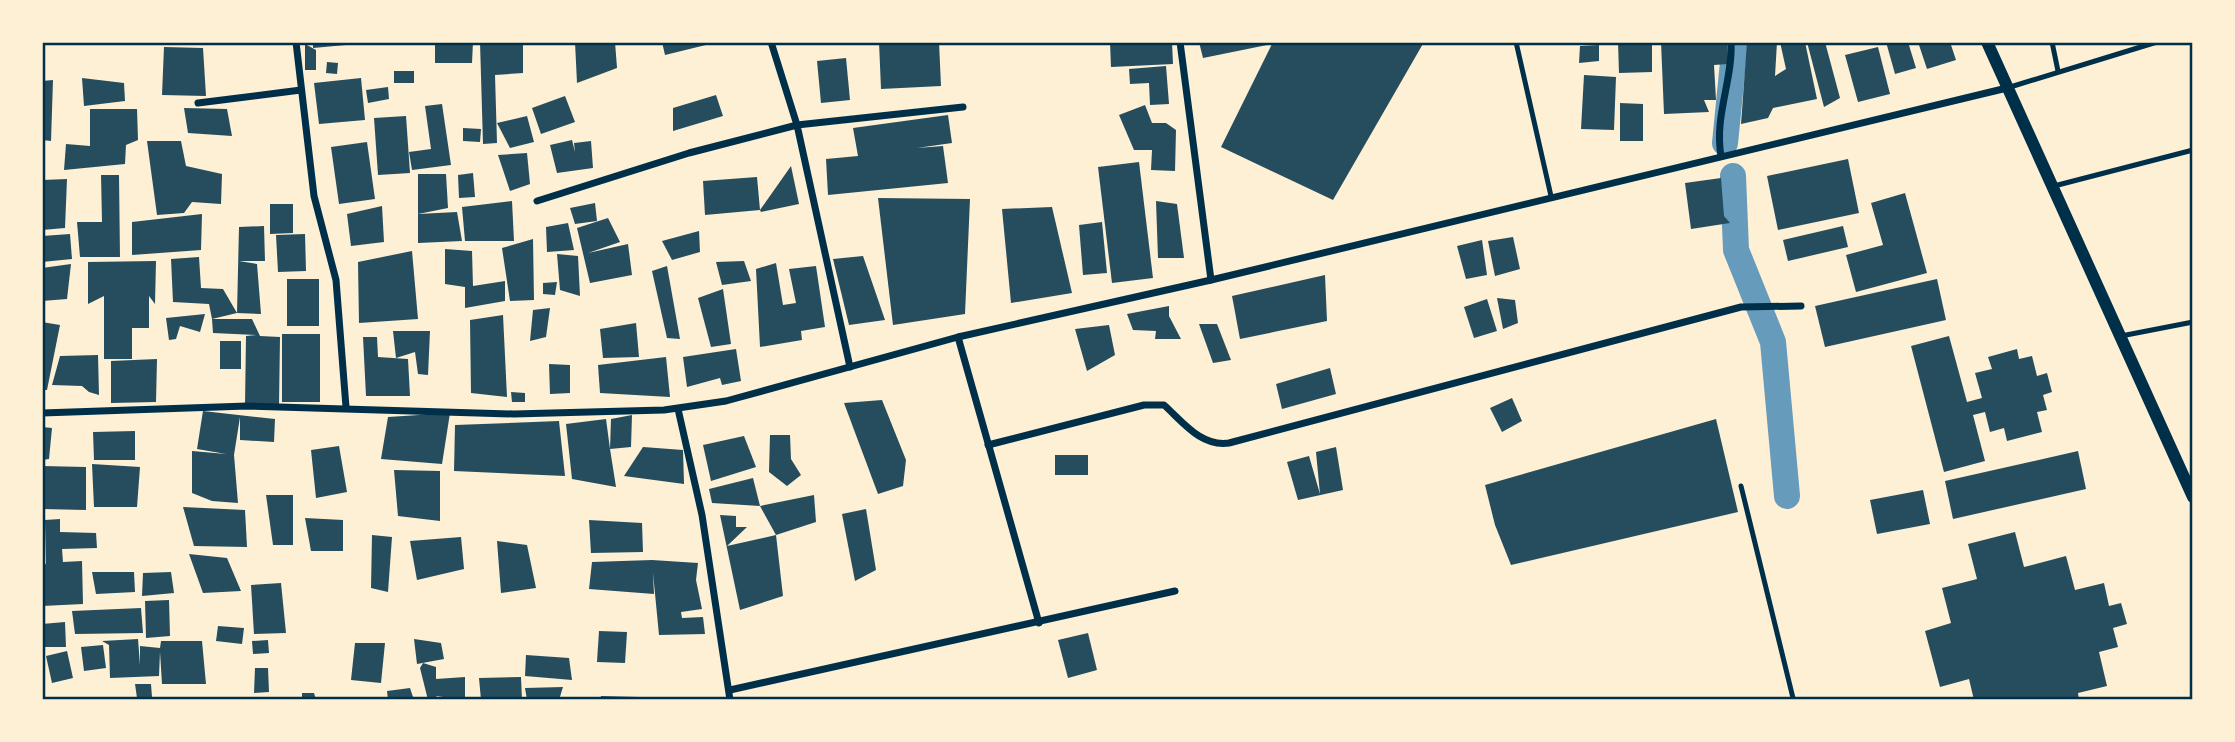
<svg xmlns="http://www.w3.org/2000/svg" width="2235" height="742" viewBox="0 0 2235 742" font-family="'Open Sans',sans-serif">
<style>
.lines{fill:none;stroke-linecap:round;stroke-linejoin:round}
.canal{stroke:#669bbc;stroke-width:26}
.building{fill:#264d5e}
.service{stroke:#003049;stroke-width:5}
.minor{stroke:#003049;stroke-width:7}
.tertiary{stroke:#003049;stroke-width:12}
.neatline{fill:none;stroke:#003049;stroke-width:2.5}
</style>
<rect width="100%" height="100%" fill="#fdf0d5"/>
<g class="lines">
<g class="canal">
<polyline points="1725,143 1735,42"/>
<polyline points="1733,176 1736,250 1773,342 1787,496"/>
</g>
</g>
<g class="building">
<polygon points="313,42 345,42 346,45 313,48"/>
<polygon points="435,42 473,42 472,63 435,63"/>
<polygon points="480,42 523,42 523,73 495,75 497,143 483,144"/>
<polygon points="575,42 615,42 617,68 577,83"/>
<polygon points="662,42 714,42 714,43 665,55"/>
<polygon points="879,42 939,42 941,86 881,89"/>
<polygon points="1110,42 1172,42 1173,64 1111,67"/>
<polygon points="1199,42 1424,42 1333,200 1221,147 1272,44 1203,58"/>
<polygon points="1618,42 1652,42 1652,72 1619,73"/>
<polygon points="1661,42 1727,42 1728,64 1714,65 1716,100 1704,100 1709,112 1664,114"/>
<polygon points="1747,42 1777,42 1775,76 1786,69 1780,42 1805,42 1817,99 1773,108 1768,118 1741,124"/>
<polygon points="1807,42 1825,42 1840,98 1824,107"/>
<polygon points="1886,42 1908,42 1916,68 1895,74"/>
<polygon points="1918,42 1950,42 1956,60 1927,69"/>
<polygon points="305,44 316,50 316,70 305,70"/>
<polygon points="1599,45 1599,61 1579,63 1580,46"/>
<polygon points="164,47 203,48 206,96 162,95"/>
<polygon points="1878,47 1890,94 1858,102 1845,55"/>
<polygon points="846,58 850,100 821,103 817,61"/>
<polygon points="327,62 338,63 337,74 326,73"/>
<polygon points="1166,66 1169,104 1150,105 1149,83 1130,84 1129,69"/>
<rect x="394" y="71" width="20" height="12"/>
<polygon points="1584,75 1616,77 1614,130 1581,129"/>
<polygon points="82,78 124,83 125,101 84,106"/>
<polygon points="361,78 365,120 319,124 314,83"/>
<polygon points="53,80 51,141 42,140 42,81"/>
<polygon points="388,87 389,99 368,103 366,90"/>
<polygon points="716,95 723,116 673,131 673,108"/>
<polygon points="565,96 575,122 541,134 532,108"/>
<polygon points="1620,103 1643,104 1643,141 1620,141"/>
<polygon points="442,104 451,165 412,170 409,152 431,149 425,106"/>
<polygon points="1145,105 1152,123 1166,123 1176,130 1175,171 1151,170 1152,150 1134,150 1119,115"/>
<polygon points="184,108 227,109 232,136 188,133"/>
<polygon points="90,109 137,109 138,140 126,145 125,164 64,170 66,144 90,146"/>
<polygon points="948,115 952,143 917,148 943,146 948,183 828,195 826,159 858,156 853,128"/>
<polygon points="406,116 410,173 378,175 374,118"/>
<polygon points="527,116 534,142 510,148 497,123"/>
<polygon points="463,128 481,129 480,142 463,141"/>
<polygon points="572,140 575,152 574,143 591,141 593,168 557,173 550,145"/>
<polygon points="147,141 181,141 186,166 222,174 221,204 192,202 184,213 157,215"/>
<polygon points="367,142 375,199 339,204 331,147"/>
<polygon points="527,153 530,184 510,191 498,155"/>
<polygon points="1848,159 1859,213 1778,230 1767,176"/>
<polygon points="1139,162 1153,278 1112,283 1098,167"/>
<polygon points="791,166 799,204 761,212 760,210"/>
<polygon points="473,173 475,197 459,198 458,175"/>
<polygon points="418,174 446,174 448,208 418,214"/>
<polygon points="101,175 119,175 120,257 80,257 77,222 102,222"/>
<polygon points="757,177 760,210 705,215 703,181"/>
<polygon points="1721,178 1724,216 1730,223 1691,229 1685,183"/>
<polygon points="67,179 65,228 42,230 42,180"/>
<polygon points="1905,193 1927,273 1856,292 1846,255 1883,245 1871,203"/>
<polygon points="878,198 970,199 965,314 893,325"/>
<polygon points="512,201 514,241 465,241 462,207"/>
<polygon points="1156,201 1177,204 1184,258 1158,258"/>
<polygon points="595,203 597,221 575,224 570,208"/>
<polygon points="270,204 293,204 293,233 270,234"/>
<polygon points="382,206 384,242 351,246 347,214"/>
<polygon points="1052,207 1072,293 1011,303 1002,209"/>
<polygon points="457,212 462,241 418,243 418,214"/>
<polygon points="202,214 201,250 132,255 132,222"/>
<polygon points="608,218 620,242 588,253 628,244 632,275 590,283 577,228"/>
<polygon points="1102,222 1107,273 1083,275 1079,225"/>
<polygon points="568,223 574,250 547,252 546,227"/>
<polygon points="264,226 265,261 239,261 257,264 261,314 237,313 239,227"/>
<polygon points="1843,226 1848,247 1788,261 1783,240"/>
<polygon points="699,231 700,252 672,260 662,241"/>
<polygon points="70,234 72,259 42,262 42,236"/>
<polygon points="305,234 306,271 278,272 276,235"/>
<polygon points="1513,237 1520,269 1495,276 1488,241"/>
<polygon points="533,239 534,300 510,301 502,248"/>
<polygon points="1482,240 1487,275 1466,279 1457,246"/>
<polygon points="445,249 472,251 473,286 505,281 505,301 465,308 465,287 445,284"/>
<polygon points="412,251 418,319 359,323 358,262"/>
<polygon points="557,254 578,256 580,296 560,290"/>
<polygon points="863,256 885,320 849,325 833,259"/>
<polygon points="199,257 201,288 223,289 237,313 212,319 209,304 173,302 171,259"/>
<polygon points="156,261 155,304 149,296 149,328 132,328 132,359 104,359 104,296 88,304 88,262"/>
<polygon points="744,261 751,281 722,285 716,262"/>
<polygon points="776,263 783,305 796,303 789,269 816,266 825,327 801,331 802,340 760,347 756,269"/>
<polygon points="71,264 67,299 42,301 42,268"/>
<polygon points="667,266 680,339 667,338 652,271"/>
<polygon points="1325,275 1327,321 1240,339 1232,296"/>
<rect x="287" y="279" width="32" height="47"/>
<polygon points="1937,279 1946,320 1825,347 1815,306"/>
<polygon points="557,282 555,295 543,294 543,283"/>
<polygon points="723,289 731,344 711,347 698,298"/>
<polygon points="1497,298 1515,300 1518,323 1503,329"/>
<polygon points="1487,299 1497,331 1474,338 1464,307"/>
<polygon points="1169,306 1169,316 1181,339 1155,339 1156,331 1133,330 1127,314"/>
<polygon points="550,308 546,337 530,341 533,310"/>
<polygon points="205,314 200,332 180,326 176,339 169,340 166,318"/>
<polygon points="503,315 507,397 471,393 470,320"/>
<polygon points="212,319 252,319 260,336 280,337 279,405 245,405 246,336 256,335 213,333"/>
<polygon points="42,322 60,325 47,390 42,390"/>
<polygon points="636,323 639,357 603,358 600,329"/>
<polygon points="1199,324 1217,324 1231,360 1213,363"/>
<polygon points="1109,325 1115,355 1087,371 1075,329"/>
<polygon points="393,331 430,331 428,375 418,374 415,352 396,358"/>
<rect x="282" y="334" width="38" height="68"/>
<polygon points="1949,336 1967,402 1982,398 1975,373 1992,369 1988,357 2017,349 2019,359 2032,356 2037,376 2047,373 2052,392 2043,395 2047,410 2037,412 2042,432 2007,441 2004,428 1990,432 1985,412 1973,415 1985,461 1944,472 1911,346"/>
<polygon points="363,337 377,337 378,357 408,359 410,396 366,396"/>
<rect x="220" y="341" width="21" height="28"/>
<polygon points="736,349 741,381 722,385 720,378 687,387 683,357"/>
<polygon points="98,355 99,395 89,392 82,386 52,385 60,356"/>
<polygon points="666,357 670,397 600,393 598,365"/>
<polygon points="157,359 156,402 111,403 111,361"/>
<polygon points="549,364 570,365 570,393 550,394"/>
<polygon points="1330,368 1336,394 1282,409 1276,384"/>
<polygon points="511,392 525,393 525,402 512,402"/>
<polygon points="1512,398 1522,421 1502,432 1490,408"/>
<polygon points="882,400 906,460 903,486 878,494 844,403"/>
<polygon points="203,411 275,419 274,442 240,440 240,417 234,455 238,503 212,501 192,493 192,451 226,454 197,449"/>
<polygon points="450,413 442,464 381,459 388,417"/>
<polygon points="632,415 631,447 610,449 616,487 572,479 566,424 606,419 610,449 611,419"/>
<polygon points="1716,419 1738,512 1511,565 1495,525 1485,485"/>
<polygon points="559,421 565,476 454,471 455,425"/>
<polygon points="42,427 52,428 49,459 42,460"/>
<polygon points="135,431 135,460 94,460 93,432"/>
<polygon points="770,435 790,435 791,459 801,475 787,486 769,472"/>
<polygon points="744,436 756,467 711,481 703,445"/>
<polygon points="339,446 347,492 316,498 311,450"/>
<polygon points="643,447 683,450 684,484 624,476"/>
<polygon points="1336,447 1343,490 1298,500 1287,462 1309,456 1320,494 1316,452"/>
<polygon points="2078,451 2086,489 1953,519 1945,481"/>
<rect x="1055" y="455" width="33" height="20"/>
<polygon points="92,464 140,467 137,507 94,507"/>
<polygon points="42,466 86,467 86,510 42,509"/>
<polygon points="394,470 440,471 440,521 398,516"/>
<polygon points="753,478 760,506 712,503 709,489"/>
<polygon points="1923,490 1930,524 1877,534 1870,500"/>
<polygon points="266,495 293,495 293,545 273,545"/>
<polygon points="814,495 816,522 776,535 760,506"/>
<polygon points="183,507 245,510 247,547 194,546"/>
<polygon points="866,509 876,570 855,581 842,514"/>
<polygon points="720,515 736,516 736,527 747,527 727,546 776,535 783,596 740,610"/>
<polygon points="305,518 343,520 343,551 311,551"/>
<polygon points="60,519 60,532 96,533 97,548 62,549 63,562 82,561 83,604 42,606 42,570 46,563 45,520"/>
<polygon points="589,520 642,523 643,552 591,553"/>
<polygon points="2015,532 2024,567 2066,556 2075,590 2104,583 2109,606 2121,603 2127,624 2113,628 2118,647 2099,652 2107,686 2078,693 2079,700 1974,700 1969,679 1940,687 1925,631 1951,623 1942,588 1977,579 1968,544"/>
<polygon points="372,535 392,537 388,592 371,588"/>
<polygon points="461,537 464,569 417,580 410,541"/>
<polygon points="497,541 527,545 536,588 501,593"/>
<polygon points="189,554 227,558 241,591 203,593"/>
<polygon points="652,560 698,563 696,580 702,609 681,612 682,618 703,617 705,634 659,635 653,573 654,594 589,589 592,562"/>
<polygon points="92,572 134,572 135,592 96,594"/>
<polygon points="171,572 174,593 142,596 143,573"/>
<polygon points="281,583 286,633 254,634 251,585"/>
<polygon points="169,600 170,636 146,638 145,601"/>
<polygon points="141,608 143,633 75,634 72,611"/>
<polygon points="65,622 66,647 42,647 42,624"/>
<polygon points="218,626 244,628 242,644 216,641"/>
<polygon points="599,631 627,632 625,663 597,662"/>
<polygon points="1088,633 1097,670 1068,678 1058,640"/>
<polygon points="138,639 140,665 140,646 160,648 161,641 202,641 206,684 162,684 160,652 159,676 110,678 109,645 102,641"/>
<polygon points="414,639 441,643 444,659 417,664"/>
<polygon points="268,640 269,653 253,654 252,641"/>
<polygon points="355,643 385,643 381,683 351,680"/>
<polygon points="103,645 106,668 84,671 81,647"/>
<polygon points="67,651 73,678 52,683 46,656"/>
<polygon points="526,655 569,658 572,680 525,676"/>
<polygon points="423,663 436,667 436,679 465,677 465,700 436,696 439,700 428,700 420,668"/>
<polygon points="255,668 268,668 269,692 254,693"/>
<polygon points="521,677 522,700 481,700 479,678"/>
<polygon points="135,684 151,684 152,697 137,698"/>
<polygon points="563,687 559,700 527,700 525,688"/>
<polygon points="410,688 414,700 388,700 387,691"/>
<polygon points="302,693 314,693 316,700 302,700"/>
<polygon points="601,696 639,697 640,700 600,700"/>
</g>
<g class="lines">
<g class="service">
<polyline points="1516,42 1551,196"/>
<polyline points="2052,42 2058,71"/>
<polyline points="2192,42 2193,46"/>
<polyline points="2007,88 2157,42"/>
<polyline points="2054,186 2193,150"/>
<polyline points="2121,336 2193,322"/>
<polyline points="1741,486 1793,698"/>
</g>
<g class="minor">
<polyline points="296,42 314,196 336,280 346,407"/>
<polyline points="1180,42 1211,280"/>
<polyline points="198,103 301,90"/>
<path d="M1721 156C1714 116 1733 80 1731 42"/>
<polyline points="537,201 689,153 797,125 771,42"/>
<polyline points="958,337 1039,623"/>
<polyline points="850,367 797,125 963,107"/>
<polyline points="678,409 702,515 730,700"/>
<polyline points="42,413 247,406 514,414 664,410 726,401 958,337 1211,280 2007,88"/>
<path d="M988 445 1144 405H1164C1183 422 1201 447 1229 443L1741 307 1801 306"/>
<polyline points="730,690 1175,591"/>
</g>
<polyline class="tertiary" points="1987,42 2193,497"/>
</g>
<rect width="2235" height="742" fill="none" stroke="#fdf0d5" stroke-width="88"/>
<rect x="44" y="44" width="2147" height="654" class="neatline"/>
</svg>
